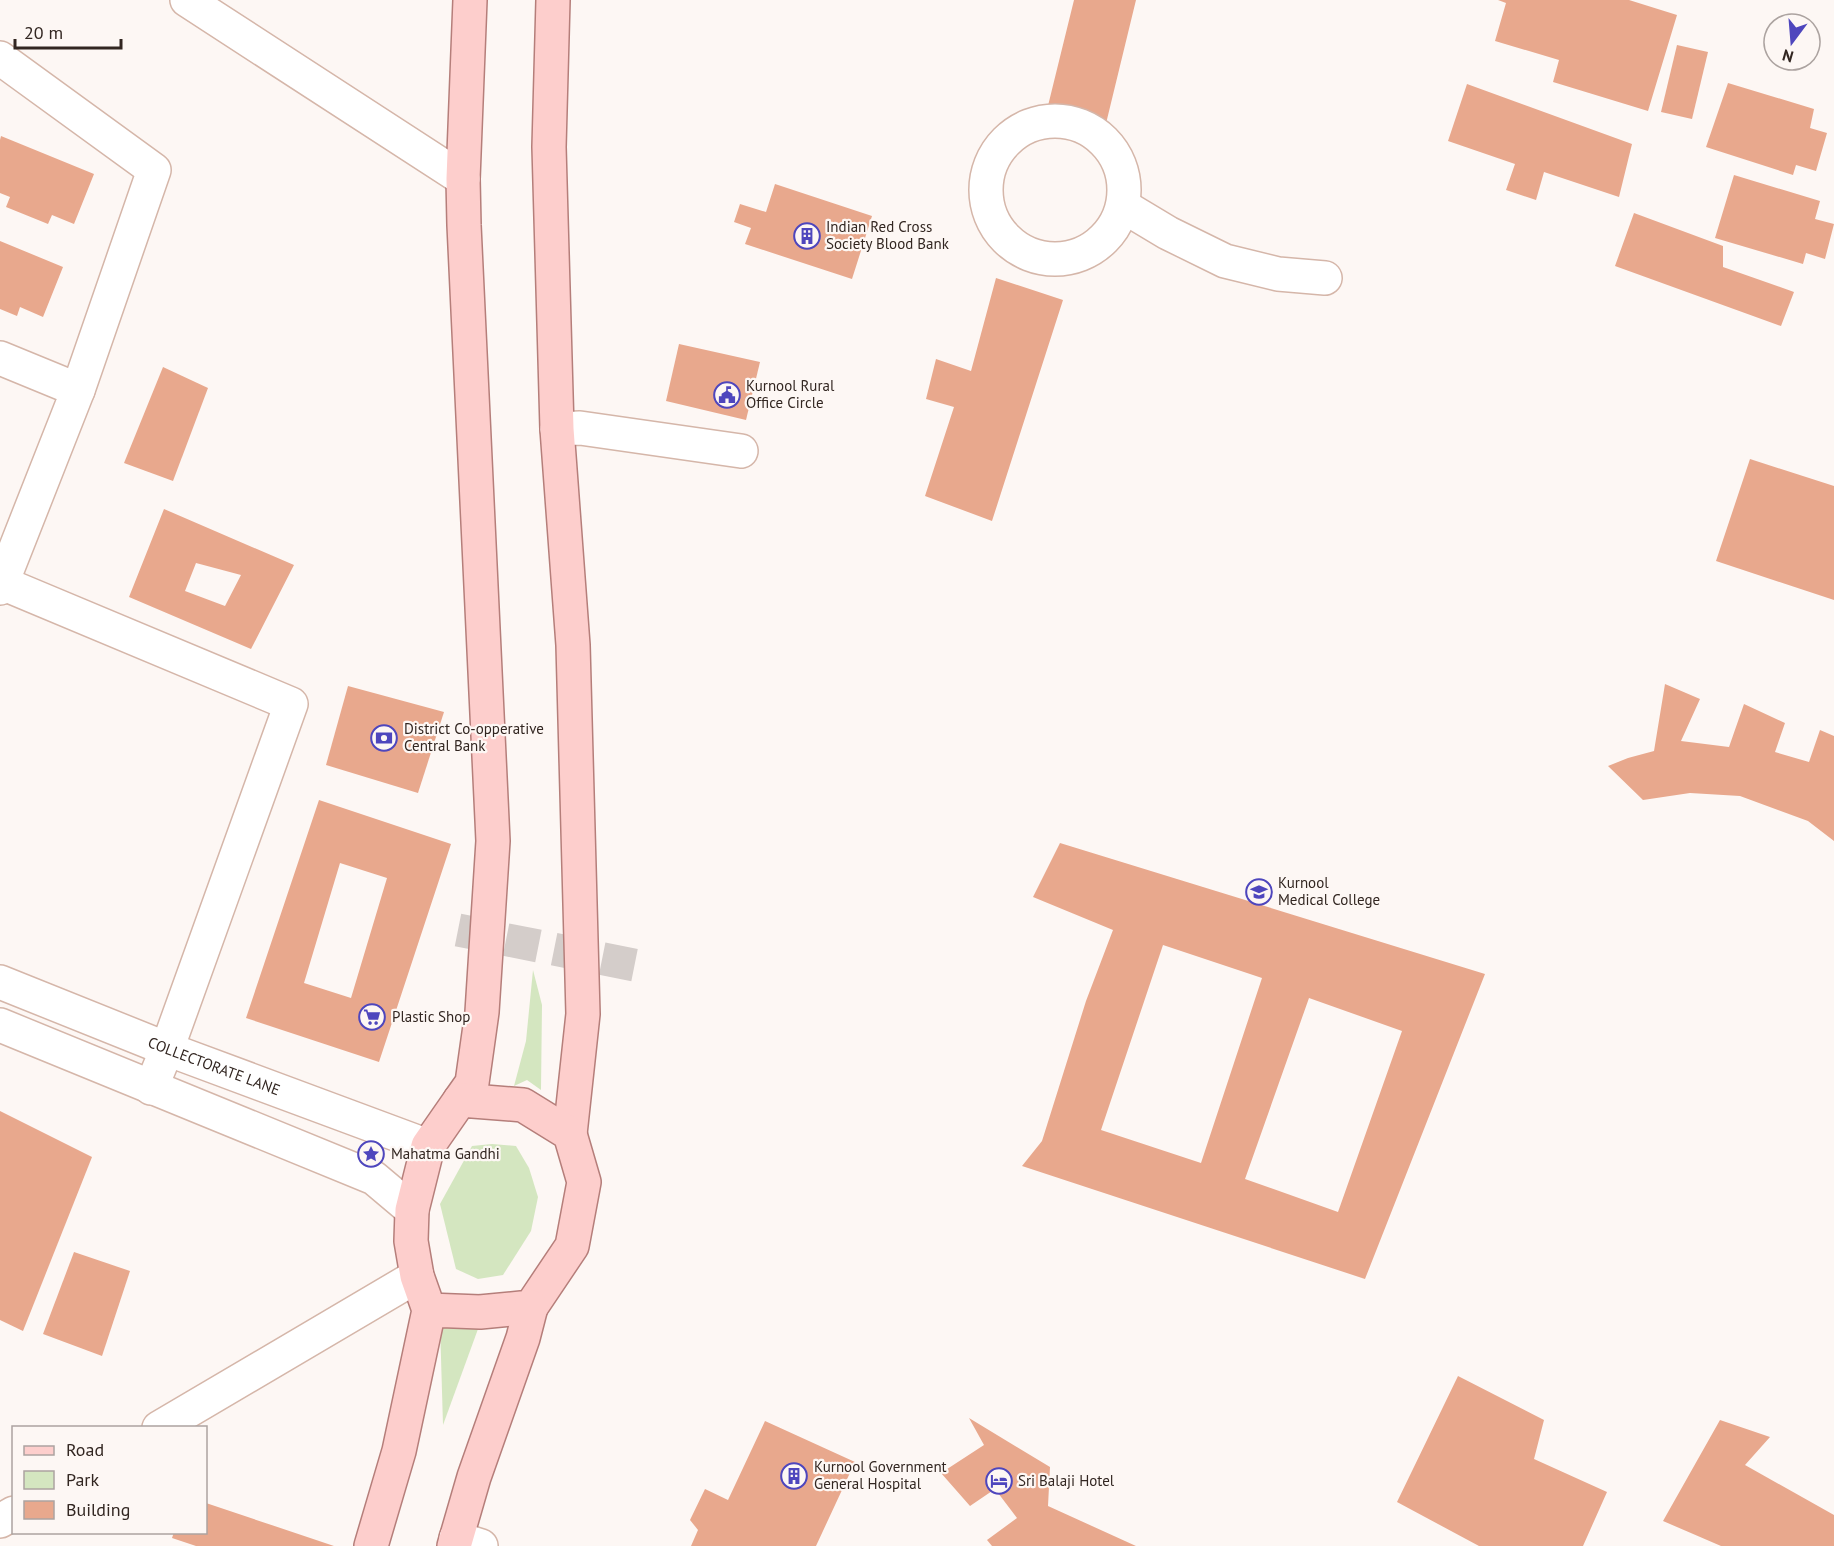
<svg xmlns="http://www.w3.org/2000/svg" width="1834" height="1546" viewBox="0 0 1834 1546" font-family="'PT Sans',sans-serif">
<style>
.green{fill:#d4e6c0}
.building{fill:#e8a88d;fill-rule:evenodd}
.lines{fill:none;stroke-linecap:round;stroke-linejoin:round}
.minor-tunnel{stroke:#d4cdca;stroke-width:33;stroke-dasharray:33 16;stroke-linecap:butt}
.minor-casing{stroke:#d5b6a9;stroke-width:36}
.major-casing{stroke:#b57e7a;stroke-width:36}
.minor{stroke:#fff;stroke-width:33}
.major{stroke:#fdcecc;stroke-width:33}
.labels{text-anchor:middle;stroke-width:4.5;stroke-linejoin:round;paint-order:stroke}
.poi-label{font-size:15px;fill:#322621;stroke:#fdf7f4;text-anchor:start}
.street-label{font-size:15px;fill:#322621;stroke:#fdf7f4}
</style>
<rect width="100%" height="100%" fill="#fdf7f4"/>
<g class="green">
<polygon points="533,970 542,1005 541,1090 527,1080 514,1086 526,1041"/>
<polygon points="492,1144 516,1146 529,1168 538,1197 531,1231 503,1275 478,1279 456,1269 440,1204 472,1146"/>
<polygon points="440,1324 478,1329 443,1425"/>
</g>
<g class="building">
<polygon points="1074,0 1136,0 1102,140 1085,128 1065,121 1044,122"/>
<polygon points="1498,0 1629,0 1677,15 1648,111 1553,82 1559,60 1495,41 1506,3"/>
<polygon points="1677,45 1708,52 1692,119 1661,112"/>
<polygon points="1728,83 1814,109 1810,128 1827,133 1816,171 1796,165 1793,175 1706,147"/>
<polygon points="1467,84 1632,144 1619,197 1544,172 1536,200 1506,190 1515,164 1448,141"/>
<polygon points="1,136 94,174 74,224 52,215 48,224 6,207 10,197 0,193 0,140"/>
<polygon points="1734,175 1820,201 1815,219 1834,224 1825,259 1806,253 1803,264 1715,238"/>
<polygon points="775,184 872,216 852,279 745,244 751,228 734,222 740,204 766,212"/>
<polygon points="1634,213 1723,246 1723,267 1794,292 1781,326 1615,266"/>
<polygon points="0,241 63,267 43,317 20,307 17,316 0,309"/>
<polygon points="996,278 1063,300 992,521 925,496 954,407 926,399 936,359 971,371"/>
<polygon points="679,344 760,362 746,420 666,401"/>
<polygon points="163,367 208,388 173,481 124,463"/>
<polygon points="1750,459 1834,486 1834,600 1716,561"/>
<path d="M164 509 294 565 251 649 129 597ZM196 563 241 575 225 606 185 591Z"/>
<polygon points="1665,684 1700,699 1681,741 1729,747 1744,704 1785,723 1775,752 1809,762 1820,730 1834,736 1834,841 1808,821 1740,796 1690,793 1643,800 1608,766 1628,758 1654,751"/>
<polygon points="348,686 444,712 418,793 326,765"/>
<path d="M319 800 451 844 379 1062 246 1018ZM340 863 387 878 351 998 304 983Z"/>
<path d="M1060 843 1485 974 1365 1279 1022 1166 1042 1141 1086 1001 1113 930 1033 897ZM1163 945 1262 978 1201 1163 1101 1130ZM1309 998 1402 1031 1338 1212 1245 1179Z"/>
<polygon points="0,1111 92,1157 23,1331 0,1320"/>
<polygon points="74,1252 130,1271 102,1356 43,1334"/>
<polygon points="1458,1376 1544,1420 1534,1459 1607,1492 1583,1546 1479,1546 1397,1502"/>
<polygon points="969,1418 1050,1467 1048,1506 1136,1546 992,1546 987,1540 1017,1518 995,1489 970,1506 941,1473 984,1445"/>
<polygon points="1720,1420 1770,1437 1745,1465 1834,1515 1834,1546 1721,1546 1663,1521"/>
<polygon points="765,1421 855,1462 816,1546 691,1546 698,1530 690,1520 705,1489 728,1500"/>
<polygon points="206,1503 334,1546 196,1546 172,1538 174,1532 206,1532"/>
</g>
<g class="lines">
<polyline class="minor-tunnel" points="458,930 649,968"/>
<g class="minor-casing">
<g id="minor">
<polyline points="187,0 463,179"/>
<polyline points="0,58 154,170 78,390"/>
<circle cx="1055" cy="190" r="69"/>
<polyline points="1123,206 1168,233 1225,261 1278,274 1325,278"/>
<polyline points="0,358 78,390 0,588"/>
<polyline points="557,429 580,428 741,451"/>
<polyline points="2,583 291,704 167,1049 151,1088"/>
<path id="s1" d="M0 982 167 1049 428 1146"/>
<polyline points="0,1025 374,1178 412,1210"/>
<polyline points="159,1428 417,1276"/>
<polyline points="0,1521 14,1513"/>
<polyline points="456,1538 481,1546"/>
</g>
</g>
<g class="major-casing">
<g id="major">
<polyline points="553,0 549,147 557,429 573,645 583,1014 570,1134"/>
<polyline points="460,1100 472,1083 482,1012 493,841 464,225 463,179 470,0"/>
<polyline points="371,1546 399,1451 429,1310 417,1276 411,1241 412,1210 428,1146 460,1100 523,1105 570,1134 584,1182 572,1246 531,1307 480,1312 429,1310"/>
<polyline points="454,1546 474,1477 523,1338 531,1307"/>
</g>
</g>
<use href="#minor" class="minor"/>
<use href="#major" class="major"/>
</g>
<defs>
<g id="building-ring" transform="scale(1.35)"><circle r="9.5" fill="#fdf7f4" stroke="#4e46bd" stroke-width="1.5"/><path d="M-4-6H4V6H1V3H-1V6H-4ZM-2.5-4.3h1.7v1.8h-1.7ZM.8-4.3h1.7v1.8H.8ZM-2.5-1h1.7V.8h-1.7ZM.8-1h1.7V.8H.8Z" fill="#4e46bd"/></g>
<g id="civic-ring" transform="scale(1.35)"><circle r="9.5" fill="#fdf7f4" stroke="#4e46bd" stroke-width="1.5"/><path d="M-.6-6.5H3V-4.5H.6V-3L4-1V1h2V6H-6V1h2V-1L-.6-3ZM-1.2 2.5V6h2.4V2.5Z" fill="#4e46bd"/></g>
<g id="bank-ring" transform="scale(1.35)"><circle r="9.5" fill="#fdf7f4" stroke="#4e46bd" stroke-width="1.5"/><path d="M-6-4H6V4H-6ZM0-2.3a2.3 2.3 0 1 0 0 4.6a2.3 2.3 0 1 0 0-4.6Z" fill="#4e46bd"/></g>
<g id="university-ring" transform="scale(1.35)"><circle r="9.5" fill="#fdf7f4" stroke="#4e46bd" stroke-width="1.5"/><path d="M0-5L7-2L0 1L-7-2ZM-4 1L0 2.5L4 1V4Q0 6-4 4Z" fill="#4e46bd"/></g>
<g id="supermarket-ring" transform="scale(1.35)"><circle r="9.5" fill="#fdf7f4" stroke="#4e46bd" stroke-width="1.5"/><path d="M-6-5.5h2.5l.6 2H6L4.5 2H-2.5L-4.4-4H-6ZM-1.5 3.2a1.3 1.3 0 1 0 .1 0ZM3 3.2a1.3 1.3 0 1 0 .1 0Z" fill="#4e46bd"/></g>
<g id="sight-ring" transform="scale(1.35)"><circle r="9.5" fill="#fdf7f4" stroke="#4e46bd" stroke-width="1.5"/><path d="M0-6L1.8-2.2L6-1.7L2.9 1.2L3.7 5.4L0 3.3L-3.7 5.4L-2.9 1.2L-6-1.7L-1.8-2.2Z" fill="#4e46bd"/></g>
<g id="hotel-ring" transform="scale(1.35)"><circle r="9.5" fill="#fdf7f4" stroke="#4e46bd" stroke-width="1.5"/><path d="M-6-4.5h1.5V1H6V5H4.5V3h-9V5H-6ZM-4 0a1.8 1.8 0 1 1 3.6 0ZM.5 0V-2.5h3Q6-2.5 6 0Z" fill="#4e46bd"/></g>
</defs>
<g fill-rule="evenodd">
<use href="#building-ring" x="807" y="236"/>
<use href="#civic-ring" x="727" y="395"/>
<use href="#bank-ring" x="384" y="738"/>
<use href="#university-ring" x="1259" y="892"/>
<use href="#supermarket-ring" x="372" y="1017"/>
<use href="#sight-ring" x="371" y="1154"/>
<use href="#building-ring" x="794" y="1476"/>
<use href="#hotel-ring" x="999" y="1481"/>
</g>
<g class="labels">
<g class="poi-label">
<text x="826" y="232">Indian Red Cross<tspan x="826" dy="17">Society Blood Bank</tspan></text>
<text x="746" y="391">Kurnool Rural<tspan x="746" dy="17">Office Circle</tspan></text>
<text x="404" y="734">District Co-opperative<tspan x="404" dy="17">Central Bank</tspan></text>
<text x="1278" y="888">Kurnool<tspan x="1278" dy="17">Medical College</tspan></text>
<text x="392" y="1022">Plastic Shop</text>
<text x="391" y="1159">Mahatma Gandhi</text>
<text x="814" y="1472">Kurnool Government<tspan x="814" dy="17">General Hospital</tspan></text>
<text x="1018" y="1486">Sri Balaji Hotel</text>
</g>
<g class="street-label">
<text dy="5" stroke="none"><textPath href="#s1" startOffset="230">COLLECTORATE LANE</textPath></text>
</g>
</g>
<rect x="12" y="1426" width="195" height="108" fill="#fdf7f4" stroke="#aca3a0" stroke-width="1.5"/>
<rect x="24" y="1446" width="30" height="9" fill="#fdcecc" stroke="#aca3a0" stroke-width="1.5"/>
<text x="66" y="1456" font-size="18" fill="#322621">Road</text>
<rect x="24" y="1471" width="30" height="18" fill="#d4e6c0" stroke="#aca3a0" stroke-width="1.5"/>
<text x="66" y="1486" font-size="18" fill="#322621">Park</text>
<rect x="24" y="1501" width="30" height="18" fill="#e8a88d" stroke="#aca3a0" stroke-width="1.5"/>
<text x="66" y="1516" font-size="18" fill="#322621">Building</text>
<g transform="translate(1792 42) rotate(196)"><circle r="28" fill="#fdf7f4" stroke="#aca3a0" stroke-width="1.5"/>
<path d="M0-4.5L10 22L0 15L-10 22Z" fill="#4e46bd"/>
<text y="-9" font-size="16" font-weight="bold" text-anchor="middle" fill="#322621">N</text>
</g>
<path d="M15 39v9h106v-9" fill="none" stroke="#322621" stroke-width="3"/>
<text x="24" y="39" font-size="18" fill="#322621" stroke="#fdf7f4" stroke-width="4.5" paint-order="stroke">20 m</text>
</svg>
